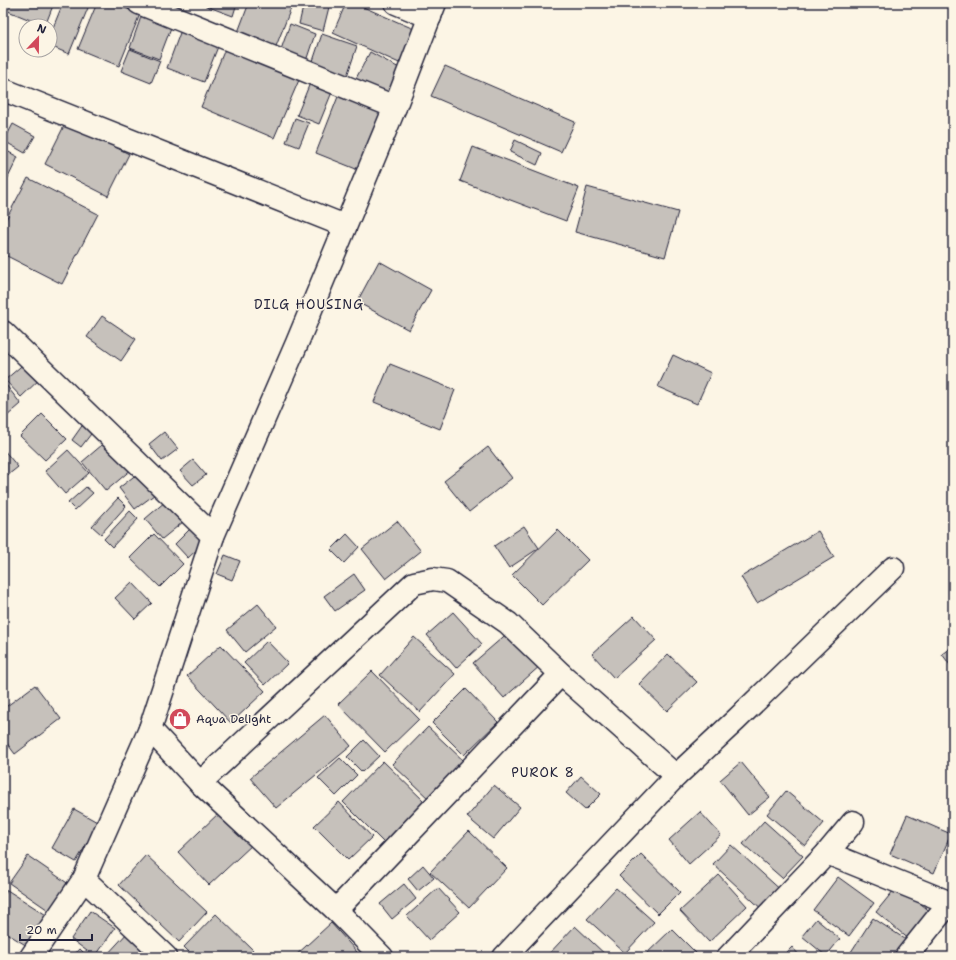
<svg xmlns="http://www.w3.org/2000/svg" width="956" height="960" viewBox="0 0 956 960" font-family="'Shantell Sans',sans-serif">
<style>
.building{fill:#c6c1bb;stroke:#22223b}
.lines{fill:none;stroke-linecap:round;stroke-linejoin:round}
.minor-casing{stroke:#22223b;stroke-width:25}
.minor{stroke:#fcf5e5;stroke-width:22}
.labels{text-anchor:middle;stroke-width:3;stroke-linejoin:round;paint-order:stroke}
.poi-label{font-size:12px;fill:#22223b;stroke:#fcf5e5;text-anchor:start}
.neighbourhood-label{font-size:13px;letter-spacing:1px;fill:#22223b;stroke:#fcf5e5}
</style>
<rect width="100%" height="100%" fill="#fcf5e5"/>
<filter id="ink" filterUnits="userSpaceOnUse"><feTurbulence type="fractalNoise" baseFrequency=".025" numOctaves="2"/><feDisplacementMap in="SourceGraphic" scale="8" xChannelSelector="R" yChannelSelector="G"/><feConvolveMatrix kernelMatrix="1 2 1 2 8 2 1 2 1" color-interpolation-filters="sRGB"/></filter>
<g filter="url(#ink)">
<g class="building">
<polygon points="4,3 54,3 45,26 3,9"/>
<polygon points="63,3 90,3 69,54 50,46 50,35"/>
<polygon points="97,3 112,3 140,14 119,66 78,49"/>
<polygon points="198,3 237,3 233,16"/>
<polygon points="249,3 293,3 273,54 235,40"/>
<polygon points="304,3 330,3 323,31 299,24"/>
<polygon points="346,3 354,3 423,33 408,67 333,33"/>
<polygon points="142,14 172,25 159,59 130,48"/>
<polygon points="290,24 315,34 304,67 278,58"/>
<polygon points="181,30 219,44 204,82 167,68"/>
<polygon points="322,34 357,46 346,79 311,67"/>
<polygon points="130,49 160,61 151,83 121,71"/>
<polygon points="225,49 299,80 274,138 201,107"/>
<polygon points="370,52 401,69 384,100 353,84"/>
<polygon points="445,66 575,122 561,152 431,96"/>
<polygon points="310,83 332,92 319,124 297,115"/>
<polygon points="339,94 384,113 361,171 316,153"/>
<polygon points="295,118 309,123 299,147 286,142"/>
<polygon points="66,122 129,154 108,196 45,164"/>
<polygon points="13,124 35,136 25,153 4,141"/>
<polygon points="515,140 542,153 537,165 510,152"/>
<polygon points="473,147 579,188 566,221 460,181"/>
<polygon points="3,149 18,157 3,188"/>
<polygon points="28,178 98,214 62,284 3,254 3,225"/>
<polygon points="587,187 678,212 665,257 575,232"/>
<polygon points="379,261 431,290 409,330 357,302"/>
<polygon points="102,316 136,339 121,361 87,337"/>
<polygon points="673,355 711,373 697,404 658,387"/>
<polygon points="27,361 42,377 21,397 5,380"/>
<polygon points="390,364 455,390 440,429 374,402"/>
<polygon points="6,385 21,404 6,417 3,413 3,388"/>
<polygon points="42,414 67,439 45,460 20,436"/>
<polygon points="84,423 94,430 81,447 72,440"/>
<polygon points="164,432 178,449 162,461 149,444"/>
<polygon points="109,439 133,468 106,491 82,462"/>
<polygon points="488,447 512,478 469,512 444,481"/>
<polygon points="3,449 18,467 3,479"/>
<polygon points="68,450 89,473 65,494 45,471"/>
<polygon points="193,460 206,475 193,485 180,471"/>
<polygon points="142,470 158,492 135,509 119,488"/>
<polygon points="86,487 93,493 75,510 68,503"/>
<polygon points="118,498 126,506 101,534 92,526"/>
<polygon points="166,501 183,522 162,539 145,519"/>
<polygon points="130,511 138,519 112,547 104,539"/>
<polygon points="397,521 421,551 386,579 362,549"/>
<polygon points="524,526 539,548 509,568 494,546"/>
<polygon points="191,528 205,542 188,558 175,544"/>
<polygon points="558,530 588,560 542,605 512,575"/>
<polygon points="818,531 834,557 757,603 741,577"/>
<polygon points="154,534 183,564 160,587 130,558"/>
<polygon points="347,534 359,547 344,563 331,550"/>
<polygon points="225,555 240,561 232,580 217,574"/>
<polygon points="354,574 365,590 335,611 324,596"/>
<polygon points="132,582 152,603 135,619 115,598"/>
<polygon points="258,604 276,626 245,652 227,630"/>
<polygon points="453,612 482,644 456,668 427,635"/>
<polygon points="634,616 656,640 614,678 592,654"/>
<polygon points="510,631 541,665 504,698 473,663"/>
<polygon points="414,637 455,674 420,712 380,675"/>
<polygon points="267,641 288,663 265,685 244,663"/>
<polygon points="221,645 265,691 231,723 187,676"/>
<polygon points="953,646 953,669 942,654"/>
<polygon points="668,654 697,682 667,711 639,684"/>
<polygon points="372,671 419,719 385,752 338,704"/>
<polygon points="35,685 61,719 15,754 3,738 3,709"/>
<polygon points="466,689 498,722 464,755 432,723"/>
<polygon points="325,715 351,746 276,808 250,778"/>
<polygon points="428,727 466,763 430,800 392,764"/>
<polygon points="364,740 379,756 362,772 347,757"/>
<polygon points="340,758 357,775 336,796 318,778"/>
<polygon points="383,761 427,804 386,845 343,802"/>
<polygon points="741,762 770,797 748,815 720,780"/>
<polygon points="581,776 601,794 585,810 566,793"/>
<polygon points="494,785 520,807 493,839 467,817"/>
<polygon points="786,791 824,823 805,846 767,814"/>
<polygon points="339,802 372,837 348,860 314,826"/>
<polygon points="74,809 99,823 76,862 52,848"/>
<polygon points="221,811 253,844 209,885 178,852"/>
<polygon points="700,812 721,835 689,864 669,840"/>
<polygon points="907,815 951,834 934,873 890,854"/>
<polygon points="764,821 803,856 782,878 743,844"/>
<polygon points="469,831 507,868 469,908 430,872"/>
<polygon points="731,845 784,893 766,913 713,864"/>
<polygon points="641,854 680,892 658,914 619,876"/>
<polygon points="146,855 207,912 179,942 119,885"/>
<polygon points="28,856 73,887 54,914 9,883"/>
<polygon points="423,865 434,878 418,891 408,879"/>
<polygon points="719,875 747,906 709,942 680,911"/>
<polygon points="838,877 874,903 849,936 813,910"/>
<polygon points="404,884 416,899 392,919 380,904"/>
<polygon points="898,885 932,913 910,940 876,912"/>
<polygon points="438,888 460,912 429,940 407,916"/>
<polygon points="616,888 654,922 625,953 587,919"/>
<polygon points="7,890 51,918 32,949 3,931 3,897"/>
<polygon points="90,911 115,928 95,957 71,939"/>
<polygon points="216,914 253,950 246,957 194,957 184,947"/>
<polygon points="873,918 908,941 898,957 853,957 849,955"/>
<polygon points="816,919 840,939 826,956 802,936"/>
<polygon points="331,923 357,952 351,957 294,957"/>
<polygon points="575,926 608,957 546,957"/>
<polygon points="672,929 700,957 643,957"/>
<polygon points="129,931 153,953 149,957 105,957"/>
<polygon points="792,947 801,957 782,957"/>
<polygon points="80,949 88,957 71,957"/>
</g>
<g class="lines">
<g class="minor-casing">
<g id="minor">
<polyline points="139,3 395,107"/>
<polyline points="396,3 430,17"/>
<polyline points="4,90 345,226"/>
<polyline points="3,332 213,536"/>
<polyline points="150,729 200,783 336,910 382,957"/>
<polyline points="200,783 414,583 433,579 447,581 508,623 561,674 676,776"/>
<polyline points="827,853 953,904"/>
<polyline points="84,879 166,957"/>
<polyline points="336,910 561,674"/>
<polyline points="31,957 84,879 150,729 213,536 297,343 395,107 435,3"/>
<polyline points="504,957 676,776 736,720 893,568"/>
<polyline points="728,957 827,853 853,822"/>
<polyline points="906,957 949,903"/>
</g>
</g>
<use href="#minor" class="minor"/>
</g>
</g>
<defs>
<g id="shop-disc" transform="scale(1.15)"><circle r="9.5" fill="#d1495b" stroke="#fcf5e5"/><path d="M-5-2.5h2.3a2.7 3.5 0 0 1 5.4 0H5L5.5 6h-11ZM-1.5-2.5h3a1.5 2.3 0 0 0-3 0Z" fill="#fff"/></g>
</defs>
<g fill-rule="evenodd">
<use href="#shop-disc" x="180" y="719"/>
</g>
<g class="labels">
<g class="poi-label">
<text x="196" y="723">Aqua Delight</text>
</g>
<g class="neighbourhood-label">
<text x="309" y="309">DILG HOUSING</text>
<text x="543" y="777">PUROK 8</text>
</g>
</g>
<rect width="956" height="960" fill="none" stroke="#fcf5e5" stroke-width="16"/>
<rect x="8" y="8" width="940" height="944" fill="none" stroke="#22223b" stroke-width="1.5" filter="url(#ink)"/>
<g transform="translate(38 38) rotate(22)"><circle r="19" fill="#fcf5e5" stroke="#a5a1a1"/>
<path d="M0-3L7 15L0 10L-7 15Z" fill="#d1495b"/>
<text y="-6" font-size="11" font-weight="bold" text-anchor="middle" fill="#22223b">N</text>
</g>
<path d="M20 934v6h72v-6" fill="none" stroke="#22223b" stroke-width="2"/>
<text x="26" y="934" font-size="12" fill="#22223b" stroke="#fcf5e5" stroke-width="3" paint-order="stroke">20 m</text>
</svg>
